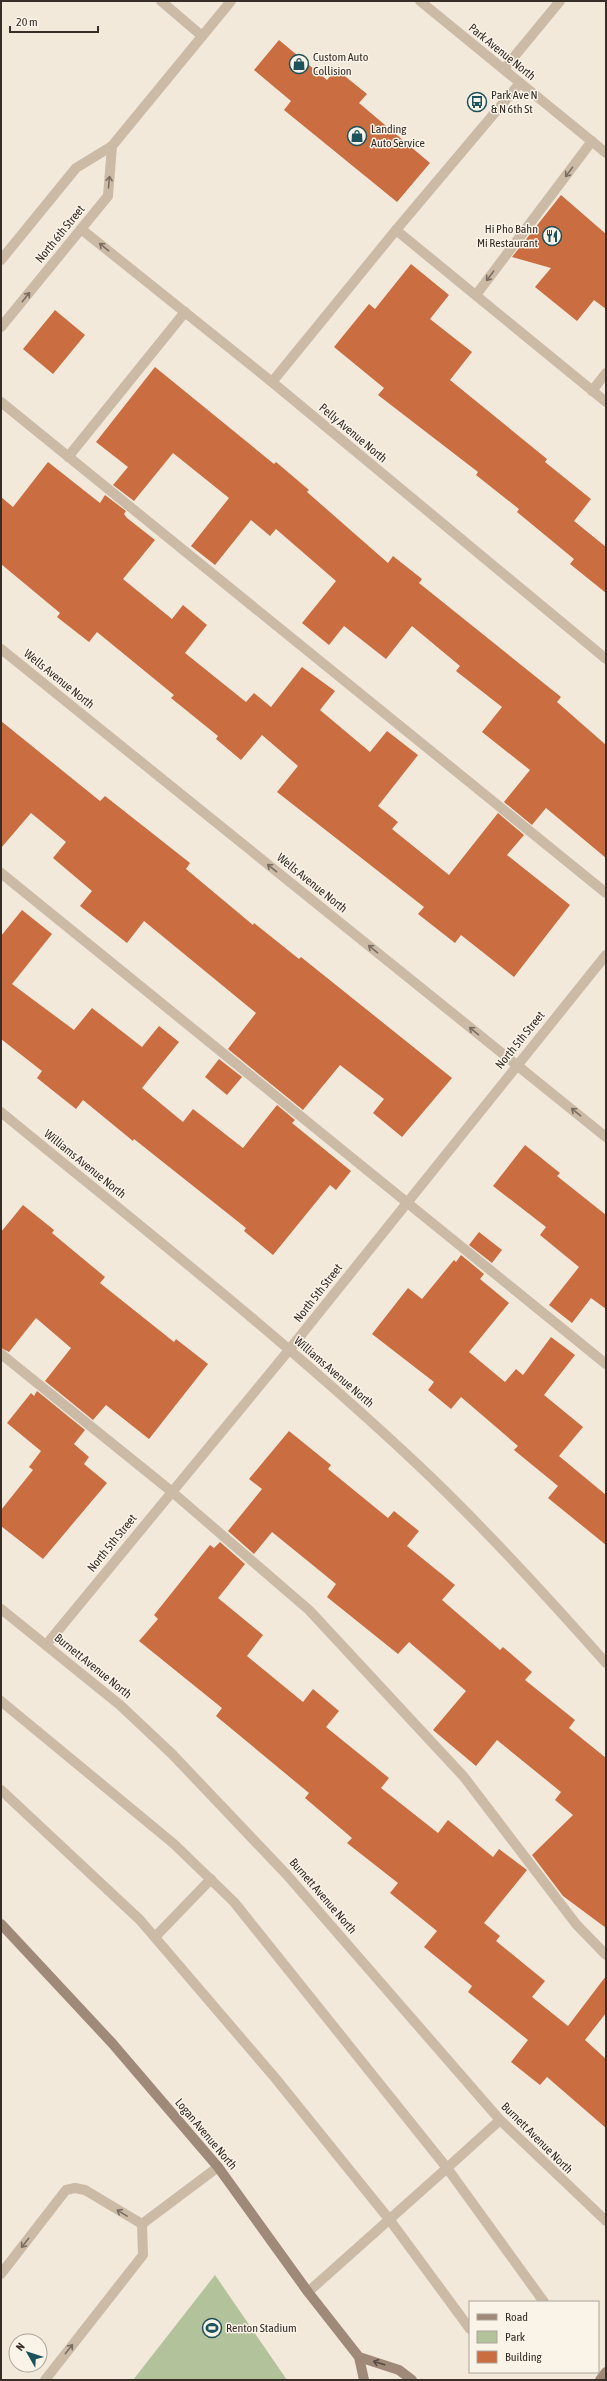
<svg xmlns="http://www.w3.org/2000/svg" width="607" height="2381" viewBox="0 0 607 2381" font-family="'Asap Condensed',sans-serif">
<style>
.green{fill:#b2c29a}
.building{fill:#ca6d41}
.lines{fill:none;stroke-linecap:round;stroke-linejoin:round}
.service{stroke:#cbbaa6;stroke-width:10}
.minor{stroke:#cbbaa6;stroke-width:10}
.tertiary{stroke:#cbbaa6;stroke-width:10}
.secondary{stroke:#9f8978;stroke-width:10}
.oneway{stroke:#7a6d61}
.oneway2{stroke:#564940}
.labels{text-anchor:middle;stroke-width:3;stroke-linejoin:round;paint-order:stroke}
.street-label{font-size:12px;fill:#372e28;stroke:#faf3e8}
.poi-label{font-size:12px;fill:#372e28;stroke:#faf3e8;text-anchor:start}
</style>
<rect width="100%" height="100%" fill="#f3e9db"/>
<polygon class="green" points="215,2275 287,2380 133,2380"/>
<g class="building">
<polygon points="279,40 327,80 336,69 367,94 359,103 430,163 397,202 284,110 291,101 254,70"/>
<polygon points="561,195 606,234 606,309 594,300 577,321 535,287 551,268 512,257"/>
<polygon points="411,264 449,295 430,319 472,352 450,380 547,459 545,462 591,499 574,521 606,547 606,593 570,564 574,559 517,512 519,509 476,475 478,472 378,395 384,388 334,347 369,304 375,309"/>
<polygon points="55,310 85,335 53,374 23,349"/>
<polygon points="155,367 274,464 276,462 309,490 307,492 388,563 393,556 422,579 419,583 561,697 557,702 606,745 606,858 546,808 532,825 504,802 530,770 482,732 502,707 456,671 460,666 412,626 386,659 344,626 329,645 302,623 336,581 276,529 270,536 251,520 215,565 191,546 229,498 173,453 134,501 113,485 128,467 96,442"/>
<polygon points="48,462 100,503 105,495 126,511 124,514 127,518 155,540 123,579 172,619 183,605 207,625 185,653 246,702 254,693 271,707 302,667 335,691 320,710 370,752 387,731 418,755 378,806 398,822 392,829 449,875 498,813 524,835 507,855 570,905 514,977 461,935 455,943 418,914 424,907 277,792 298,766 262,735 241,760 216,739 218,736 171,698 174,695 97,632 89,642 57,617 60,613 1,564 1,497 13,507"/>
<polygon points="1,721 100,801 105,796 190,863 186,869 253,925 254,923 299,959 301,957 452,1078 402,1137 373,1113 384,1099 340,1065 303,1110 228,1049 256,1013 144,921 127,943 80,906 92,891 53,858 66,842 31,813 1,848"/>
<polygon points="22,910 52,934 12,984 74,1030 92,1008 142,1047 159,1026 179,1042 142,1088 183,1122 193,1109 243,1148 277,1105 295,1120 292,1123 351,1171 336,1190 330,1185 273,1255 244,1231 246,1228 134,1139 133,1141 83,1100 76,1109 37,1078 42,1071 1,1039 1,936"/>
<polygon points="219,1059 242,1077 227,1095 205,1077"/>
<polygon points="525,1145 560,1173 557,1176 606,1215 606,1309 591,1298 572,1323 549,1305 579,1267 540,1235 546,1227 493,1186"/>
<polygon points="23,1205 54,1230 52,1233 105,1277 100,1283 174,1342 176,1339 208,1364 149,1439 106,1405 93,1420 45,1381 71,1348 36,1318 9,1352 1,1348 1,1232"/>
<polygon points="479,1232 502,1250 492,1263 469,1245"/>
<polygon points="461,1255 484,1274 480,1279 509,1303 469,1352 505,1382 516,1369 523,1375 551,1337 575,1355 544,1395 583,1427 559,1456 606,1495 606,1545 548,1498 558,1486 514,1450 518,1446 461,1397 451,1409 428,1390 434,1382 372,1334 408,1288 422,1299 454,1260 456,1262"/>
<polygon points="37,1391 85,1430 74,1444 89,1457 84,1464 107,1483 43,1559 1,1526 1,1510 33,1470 29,1467 41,1451 7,1423 31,1393 34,1396"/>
<polygon points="289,1431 331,1465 328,1469 388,1518 394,1511 419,1531 407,1546 455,1585 442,1600 500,1650 503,1647 532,1672 525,1680 575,1720 569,1728 606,1758 606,1928 563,1896 532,1855 573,1815 555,1800 561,1792 497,1740 476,1766 433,1730 466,1691 409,1642 398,1654 327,1597 336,1584 272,1532 254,1554 228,1531 262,1489 249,1479"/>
<polygon points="220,1542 245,1564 218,1598 263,1635 247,1656 303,1702 313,1689 339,1711 326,1727 389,1778 381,1788 438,1833 448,1820 493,1857 499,1849 527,1870 484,1923 500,1936 496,1941 545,1981 532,1997 568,2026 606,1976 606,2013 585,2040 606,2059 606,2128 547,2077 540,2085 511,2062 528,2040 468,1992 472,1986 424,1947 437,1931 390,1893 398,1883 347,1843 352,1838 305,1798 309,1793 216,1716 222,1708 139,1641 158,1619 154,1615 210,1545 214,1548"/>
</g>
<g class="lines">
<g class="service">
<polyline points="161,1 202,36"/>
<polyline points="504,69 560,1"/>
<polyline points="396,230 520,83"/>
<polyline points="476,295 592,141"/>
<polyline points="272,382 396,230 606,402"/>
<polyline points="592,391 606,373"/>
<polyline points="1,402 606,893"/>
<polyline points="68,457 185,312"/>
<polyline points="1,873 606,1364"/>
<polyline points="1,1354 171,1491 309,1610 464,1777 576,1924 606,1955"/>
<polyline points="1,1701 174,1844 234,1902 447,2168 308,2292"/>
<polyline points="1,1790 140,1920 276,2079 389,2219 470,2329"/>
<polyline points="155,1937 211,1879"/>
<polyline points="500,2120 447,2168 544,2302"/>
<polyline points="142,2224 218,2167"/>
<polyline points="1,2274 66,2190 75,2188 85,2190 142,2224 143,2255 45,2380"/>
</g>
<g class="minor">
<polyline points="81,229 272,382 606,659"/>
<polyline points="1,649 606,1137"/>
<path d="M1 1112C141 1227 284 1339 416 1463 483 1526 545 1594 606 1663"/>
<polyline points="1,1609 120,1705 172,1754 287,1875 500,2120 606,2221"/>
<polyline points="46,1645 289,1350 606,955"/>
</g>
<g class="tertiary">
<polyline points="420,1 606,153"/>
<polyline points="1,260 76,168 112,146 231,1"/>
<polyline points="1,327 108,196 112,146"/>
</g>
<g class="secondary">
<polyline points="1,1924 112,2043 218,2167 308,2292 359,2357 364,2380"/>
<polyline points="359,2357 399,2370 412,2380"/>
<polyline points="600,2380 606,2372"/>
</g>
</g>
<defs><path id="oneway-shaft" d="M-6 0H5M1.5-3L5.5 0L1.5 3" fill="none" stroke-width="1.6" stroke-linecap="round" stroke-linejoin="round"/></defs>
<g class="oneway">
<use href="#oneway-shaft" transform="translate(569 172) rotate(127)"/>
<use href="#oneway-shaft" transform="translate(109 182) rotate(-85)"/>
<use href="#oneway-shaft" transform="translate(104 247) rotate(-141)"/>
<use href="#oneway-shaft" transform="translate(490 276) rotate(127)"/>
<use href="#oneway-shaft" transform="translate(26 297) rotate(-51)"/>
<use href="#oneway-shaft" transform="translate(272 868) rotate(-141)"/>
<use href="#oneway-shaft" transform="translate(373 949) rotate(-141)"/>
<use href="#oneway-shaft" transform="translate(474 1031) rotate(-141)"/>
<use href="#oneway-shaft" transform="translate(576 1112) rotate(-141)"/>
<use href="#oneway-shaft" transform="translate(122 2213) rotate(-149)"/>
<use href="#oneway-shaft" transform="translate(25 2243) rotate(128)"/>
<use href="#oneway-shaft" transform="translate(69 2349) rotate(-52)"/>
</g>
<use class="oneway2" href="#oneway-shaft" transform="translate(379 2363) rotate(-162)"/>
<defs>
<g id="shop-ring" transform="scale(1)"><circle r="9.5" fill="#faf3e8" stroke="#1b525b" stroke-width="1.5"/><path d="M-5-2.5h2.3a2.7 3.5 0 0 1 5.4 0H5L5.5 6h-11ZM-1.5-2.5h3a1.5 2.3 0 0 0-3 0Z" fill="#1b525b"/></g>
<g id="bus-ring" transform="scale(1)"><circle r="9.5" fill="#faf3e8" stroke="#1b525b" stroke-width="1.5"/><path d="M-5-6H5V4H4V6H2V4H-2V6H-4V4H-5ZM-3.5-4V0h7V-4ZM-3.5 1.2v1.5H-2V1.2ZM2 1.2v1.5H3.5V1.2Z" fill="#1b525b"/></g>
<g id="restaurant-ring" transform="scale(1)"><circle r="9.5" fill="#faf3e8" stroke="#1b525b" stroke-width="1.5"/><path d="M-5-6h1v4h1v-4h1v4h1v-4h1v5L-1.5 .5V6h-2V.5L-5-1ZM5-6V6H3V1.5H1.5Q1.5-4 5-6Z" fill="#1b525b"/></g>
<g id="stadium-ring" transform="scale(1)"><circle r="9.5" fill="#faf3e8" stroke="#1b525b" stroke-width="1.5"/><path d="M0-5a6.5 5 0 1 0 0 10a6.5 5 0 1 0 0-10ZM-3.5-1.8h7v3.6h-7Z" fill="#1b525b"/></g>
</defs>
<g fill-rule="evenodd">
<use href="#shop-ring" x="299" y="64"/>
<use href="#bus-ring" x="477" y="102"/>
<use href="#shop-ring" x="357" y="136"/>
<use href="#restaurant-ring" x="552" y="236"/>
<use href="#stadium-ring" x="212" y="2328"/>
</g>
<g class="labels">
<g class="street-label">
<text transform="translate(502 52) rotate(39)" y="4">Park Avenue North</text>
<text transform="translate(60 234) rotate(-51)" y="4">North 6th Street</text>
<text transform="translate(353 433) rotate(40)" y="4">Pelly Avenue North</text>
<text transform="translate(59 679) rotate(39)" y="4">Wells Avenue North</text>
<text transform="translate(312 883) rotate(39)" y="4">Wells Avenue North</text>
<text transform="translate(520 1040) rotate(-51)" y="4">North 5th Street</text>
<text transform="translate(85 1164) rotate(39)" y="4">Williams Avenue North</text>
<text transform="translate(318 1293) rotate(-52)" y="4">North 5th Street</text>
<text transform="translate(334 1372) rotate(41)" y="4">Williams Avenue North</text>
<text transform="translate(112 1543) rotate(-51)" y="4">North 5th Street</text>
<text transform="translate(93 1666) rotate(39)" y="4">Burnett Avenue North</text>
<text transform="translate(323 1896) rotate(49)" y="4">Burnett Avenue North</text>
<text transform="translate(206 2134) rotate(50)" y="4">Logan Avenue North</text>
<text transform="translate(537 2138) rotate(45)" y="4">Burnett Avenue North</text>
</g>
<g class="poi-label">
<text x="313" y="61">Custom Auto<tspan x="313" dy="14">Collision</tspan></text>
<text x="491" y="99">Park Ave N<tspan x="491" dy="14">&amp; N 6th St</tspan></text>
<text x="371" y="133">Landing<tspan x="371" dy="14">Auto Service</tspan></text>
<text x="538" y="233" text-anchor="end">Hi Pho Bahn<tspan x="538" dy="14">Mi Restaurant</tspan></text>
<text x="226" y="2332">Renton Stadium</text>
</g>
</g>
<rect width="607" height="2381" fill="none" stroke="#372e28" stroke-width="4"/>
<rect x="469" y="2301" width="130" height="72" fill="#faf3e8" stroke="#aca49b"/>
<rect x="477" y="2314" width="20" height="6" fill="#9f8978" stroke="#aca49b"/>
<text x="505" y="2321" font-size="12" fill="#372e28">Road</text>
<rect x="477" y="2331" width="20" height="12" fill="#b2c29a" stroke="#aca49b"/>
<text x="505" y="2341" font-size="12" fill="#372e28">Park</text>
<rect x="477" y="2351" width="20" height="12" fill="#ca6d41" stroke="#aca49b"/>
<text x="505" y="2361" font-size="12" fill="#372e28">Building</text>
<g transform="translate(28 2353) rotate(309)"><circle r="19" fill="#faf3e8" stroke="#aca49b"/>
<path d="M0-3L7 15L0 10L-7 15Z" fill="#1b525b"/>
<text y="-6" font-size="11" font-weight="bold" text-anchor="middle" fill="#372e28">N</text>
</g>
<path d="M10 26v6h88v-6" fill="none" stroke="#372e28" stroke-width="2"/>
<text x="16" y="26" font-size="12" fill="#372e28" stroke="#faf3e8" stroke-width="3" paint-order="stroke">20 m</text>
</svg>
